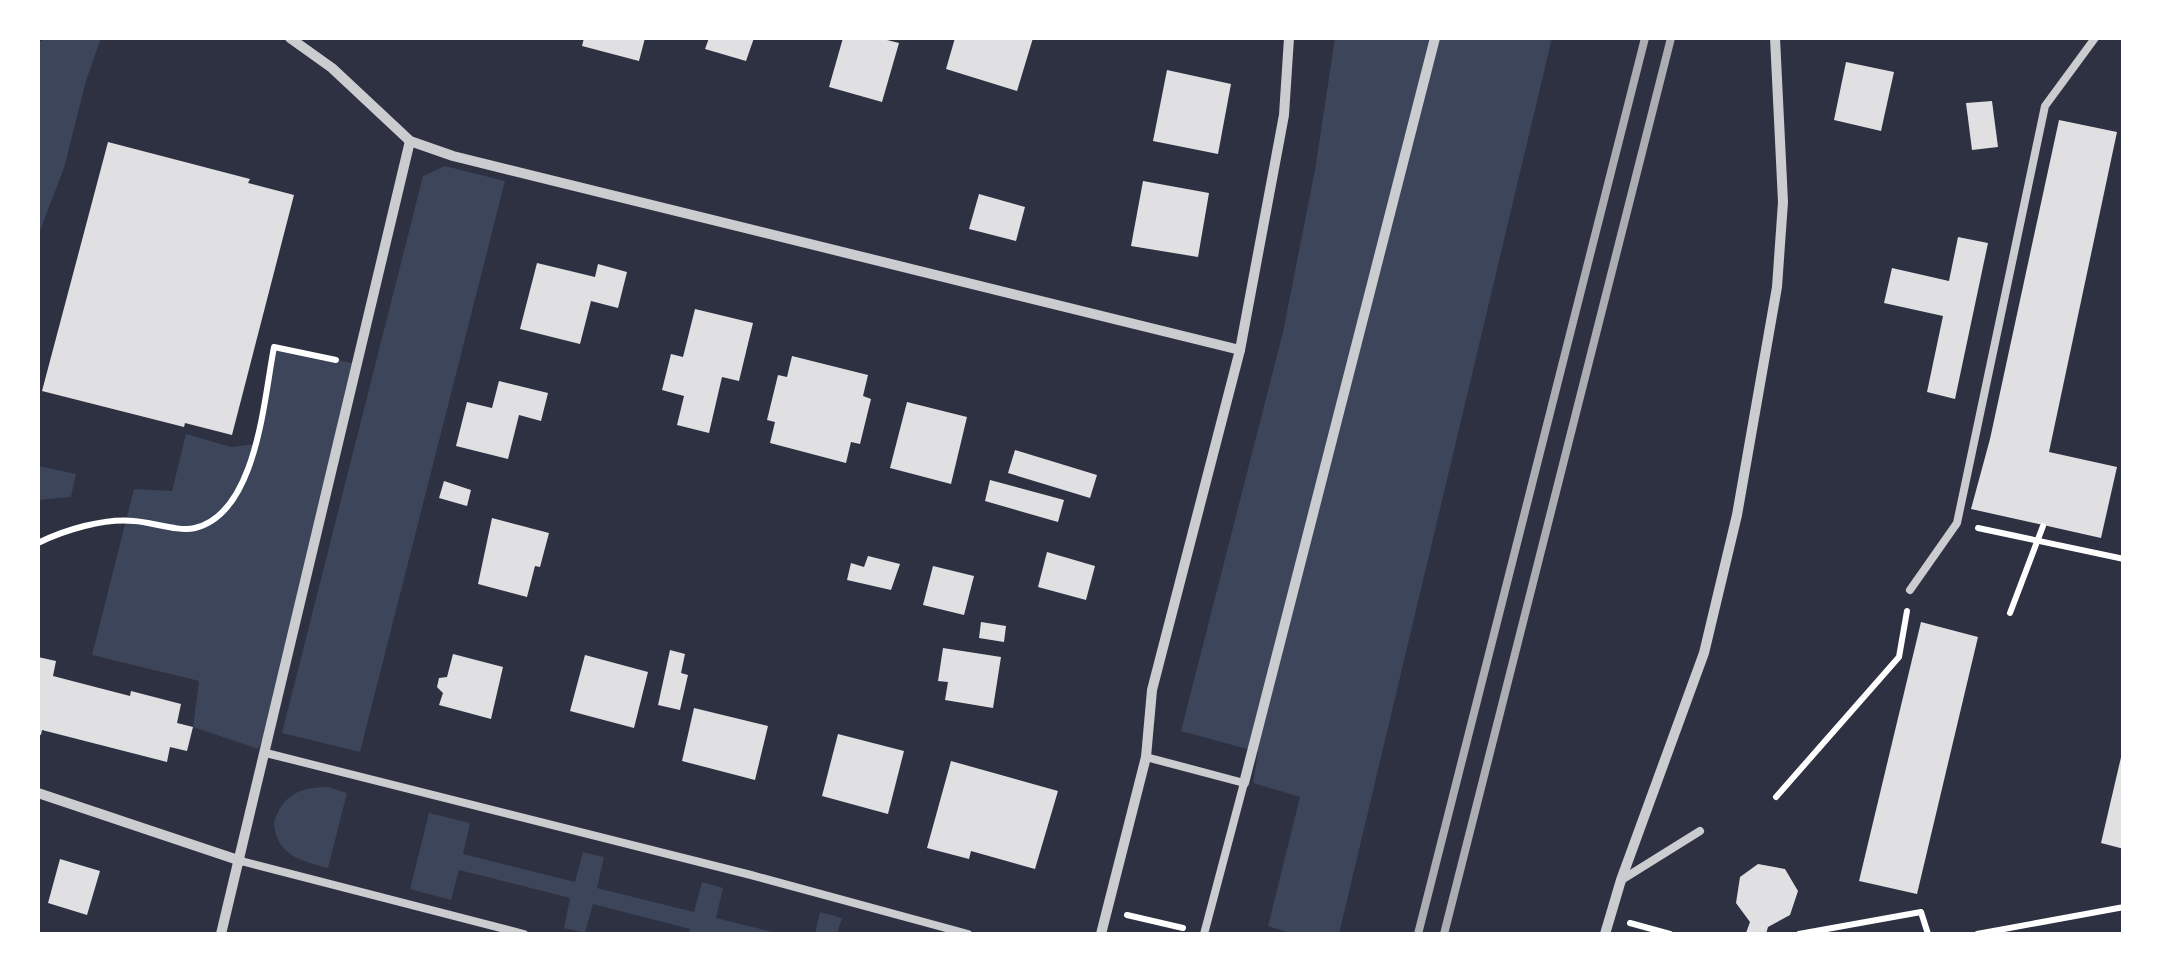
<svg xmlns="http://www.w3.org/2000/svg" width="2161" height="972" viewBox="0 0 2161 972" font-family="'Noto Sans',sans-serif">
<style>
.green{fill:#3c4559}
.building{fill:#e0e0e3}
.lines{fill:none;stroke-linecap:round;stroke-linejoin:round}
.path{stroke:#fff;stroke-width:6}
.service{stroke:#caccd0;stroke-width:8}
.minor{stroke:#caccd0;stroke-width:10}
.rail{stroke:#abadb3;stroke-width:8}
</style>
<rect width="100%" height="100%" fill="#2d3142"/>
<g class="green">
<polygon points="46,38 101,38 86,81 64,168 38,236 38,43"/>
<polygon points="1335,38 1552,38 1339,934 1293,934 1268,926 1300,797 1253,783 1258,752 1181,731 1283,332 1315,170"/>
<polygon points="445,166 505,181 360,752 282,733 423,176"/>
<polygon points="274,347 357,364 277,708 258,749 193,727 199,681 92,655 134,489 172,491 186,434 231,447 255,444"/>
<polygon points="38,466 76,474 71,497 38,500"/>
<path d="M328 787 347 793 328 868C301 861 276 855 274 823 282 795 300 787 328 787Z"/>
<polygon points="429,813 470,823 463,854 575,882 583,852 604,857 597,888 694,912 702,882 723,888 716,918 781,934 689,934 690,929 593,904 585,933 564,928 570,898 459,870 451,900 410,889"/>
<polygon points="820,912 842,918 837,934 815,934"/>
</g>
<g class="building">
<polygon points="584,38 645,38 639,61 582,46"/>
<polygon points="709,38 754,38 746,61 705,49"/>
<polygon points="843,38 879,38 899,43 882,102 829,87"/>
<polygon points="955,38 1033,38 1017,91 946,69"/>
<polygon points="1846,62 1894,72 1881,131 1834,120"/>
<polygon points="1167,70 1231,84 1218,154 1153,141"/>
<polygon points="1992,101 1998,147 1972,150 1966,103"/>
<polygon points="2059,120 2117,132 2049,452 2117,467 2101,538 1971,509 1990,439"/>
<polygon points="108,142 250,179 248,183 294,195 232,435 185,423 184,427 42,391"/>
<polygon points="1143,181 1209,193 1198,257 1131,246"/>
<polygon points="979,194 1025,207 1016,241 969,229"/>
<polygon points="1958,237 1988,243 1955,399 1927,392 1943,316 1884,303 1892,268 1949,281"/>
<polygon points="537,263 595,277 598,264 627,272 618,308 591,301 580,344 520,329"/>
<polygon points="695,309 753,323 739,381 722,377 709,433 677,425 684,396 662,390 671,354 683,357"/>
<polygon points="792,356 868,375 863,396 871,399 860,444 851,442 846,463 770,443 775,422 767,420 778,375 787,377"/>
<polygon points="499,381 548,393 541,421 519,415 508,459 456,446 467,402 492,408"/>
<polygon points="907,402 967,417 951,484 890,468"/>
<polygon points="1015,450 1097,475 1090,498 1008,473"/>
<polygon points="990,480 1064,500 1058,522 985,501"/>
<polygon points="444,481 471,490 467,506 439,498"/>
<polygon points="492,518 549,533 540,567 535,566 527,597 478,584"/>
<polygon points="1047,552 1095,566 1086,600 1038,587"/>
<polygon points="868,556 900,564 891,590 847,580 851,563 864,567"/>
<polygon points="933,566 974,576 964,615 923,605"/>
<polygon points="981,622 1006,626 1004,642 979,638"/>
<polygon points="1921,622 1978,637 1917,894 1859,881"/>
<polygon points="943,648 1001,657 993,708 945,700 948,682 938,681"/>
<polygon points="670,650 685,654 681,673 688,675 680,710 658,705"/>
<polygon points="453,654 503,667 491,719 439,705 443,693 437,687 439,678 447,677"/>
<polygon points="585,655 648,672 634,728 570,711"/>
<polygon points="38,657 56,661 53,676 130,696 131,691 181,704 177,723 193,727 187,751 170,747 167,762 42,730 41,735 38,734"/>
<polygon points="694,708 768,726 755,780 682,761"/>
<polygon points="838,734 904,751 888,814 822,796"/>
<polygon points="2122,753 2124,753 2124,849 2101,843"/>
<polygon points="951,761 1058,791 1035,869 971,851 969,859 927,848"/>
<polygon points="60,859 100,871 87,915 48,903"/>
<polygon points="1758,864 1785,869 1798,891 1790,915 1768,927 1766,934 1750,934 1746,933 1750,922 1736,903 1740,877"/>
</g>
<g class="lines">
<g class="path">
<polyline points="1978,528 2124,559"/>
<path d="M38 543C64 530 104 518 134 521 152 522 178 532 195 528 257 513 264 398 274 347L336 360"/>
<polyline points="2010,613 2043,526"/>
<polyline points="1776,797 1899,657 1907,611"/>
<polyline points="1127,915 1183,928"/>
<polyline points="1630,923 1670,934"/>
<polyline points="1799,934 1921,912 1928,934"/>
<polyline points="1977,934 2124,907"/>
</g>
<g class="service">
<polyline points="1910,590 1957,523 2045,106 2095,38"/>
<polyline points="266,753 751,875 968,934"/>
<polyline points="1146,757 1244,783 1204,934"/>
<polyline points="241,861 524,934"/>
<polyline points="1623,879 1700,831"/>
</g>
<g class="minor">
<polyline points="290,38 332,68 410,141 453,156 1240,350"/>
<polyline points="1244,783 1435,38"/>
<polyline points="38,793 241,861"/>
<polyline points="221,934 410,141"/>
<polyline points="1101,934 1146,757 1152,690 1240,350 1284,115 1289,38"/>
<polyline points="1605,934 1621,880 1704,653 1737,515 1777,287 1783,202 1775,38"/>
</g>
<g class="rail">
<polyline points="1418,934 1645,38"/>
<polyline points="1444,934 1671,38"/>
</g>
</g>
<rect width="2161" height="972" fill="none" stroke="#ffffff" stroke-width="80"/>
</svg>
